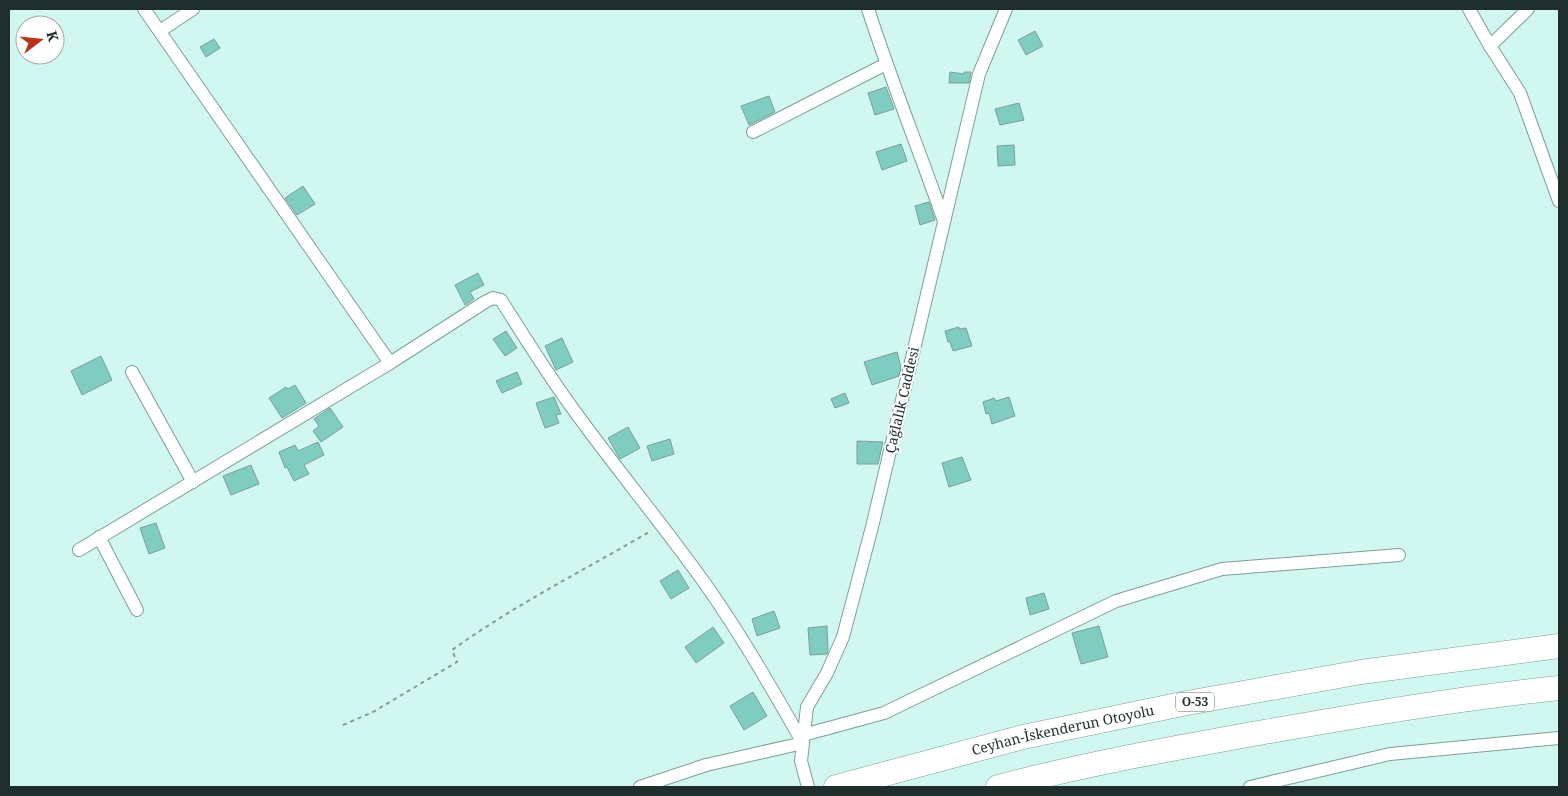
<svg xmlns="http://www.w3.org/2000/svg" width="1568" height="796" viewBox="0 0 1568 796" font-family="'Noto Serif',serif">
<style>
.building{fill:#7fcdc0;stroke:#7b9f99}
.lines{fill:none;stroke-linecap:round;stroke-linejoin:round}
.street-casing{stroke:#7ca09a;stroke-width:14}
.highway-casing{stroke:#7ca09a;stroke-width:25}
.path{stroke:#819d98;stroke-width:2;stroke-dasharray:4 4;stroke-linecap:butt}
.street{stroke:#fff;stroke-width:12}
.highway{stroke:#fff;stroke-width:24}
.labels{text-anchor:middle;stroke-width:4;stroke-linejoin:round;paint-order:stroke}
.shield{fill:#fff;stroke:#626d6b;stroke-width:1}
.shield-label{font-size:12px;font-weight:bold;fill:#1f2e2b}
.street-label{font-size:14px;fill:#1f2e2b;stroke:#fff}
</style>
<rect width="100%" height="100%" fill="#d0f7f0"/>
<g class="building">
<polygon points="1035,31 1043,46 1026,55 1018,40"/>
<polygon points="214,39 220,48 206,57 200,47"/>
<polygon points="950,72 964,74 964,72 971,72 969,83 949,83"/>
<polygon points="886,87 894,109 875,115 868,93"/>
<polygon points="769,96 775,112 749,125 741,106"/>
<polygon points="1019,103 1024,120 1000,125 995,109"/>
<polygon points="901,144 907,161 882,170 876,152"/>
<polygon points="1014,145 1015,165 998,166 997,146"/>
<polygon points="303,186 315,204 297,215 285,198"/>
<polygon points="929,202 935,220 920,225 915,206"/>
<polygon points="478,273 484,285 470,292 474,299 465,305 455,285"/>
<polygon points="959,327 959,329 966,328 972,346 953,351 950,342 948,342 945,331"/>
<polygon points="506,331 517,348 505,356 493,339"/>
<polygon points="562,338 573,362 556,370 545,346"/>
<polygon points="897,352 901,367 899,376 872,385 864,362"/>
<polygon points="101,356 112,380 82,395 71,371"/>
<polygon points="517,372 522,384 502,393 496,381"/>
<polygon points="295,385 306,403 282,418 269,398 286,387 288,389"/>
<polygon points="845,393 849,403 835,408 831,399"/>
<polygon points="554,397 561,414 556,415 559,423 545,428 536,403"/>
<polygon points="1009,397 1015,416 992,424 989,413 986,414 983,402 994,398 996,401"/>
<polygon points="330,408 343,427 321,442 313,431 319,426 314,419"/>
<polygon points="628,427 640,448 620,459 608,438"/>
<polygon points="670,439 674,454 652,461 647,446"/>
<polygon points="857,441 883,442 878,464 857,464"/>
<polygon points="318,442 324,455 304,465 309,474 294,481 287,467 285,468 279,452 295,445 298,451"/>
<polygon points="962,457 971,480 949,487 942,463"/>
<polygon points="251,465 259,484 231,495 223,476"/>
<polygon points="156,523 165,548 149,554 140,528"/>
<polygon points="678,570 689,588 671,599 660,581"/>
<polygon points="1044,593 1049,609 1030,615 1026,598"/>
<polygon points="774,611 780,628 757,636 752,619"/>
<polygon points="827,626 828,650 827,654 810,655 808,628"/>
<polygon points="1099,626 1108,657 1081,664 1072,633"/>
<polygon points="713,627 724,643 696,663 685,647"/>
<polygon points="753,692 767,716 744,730 730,706"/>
</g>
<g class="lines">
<g class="street-casing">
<g id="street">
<polyline points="144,9 390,363"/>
<path d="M868 9C891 80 919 150 944 221"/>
<polyline points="1469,9 1490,46 1520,93 1559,201"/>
<polyline points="160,31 193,9"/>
<polyline points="1490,46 1528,9"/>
<polyline points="753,132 886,64"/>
<polyline points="132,372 193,482"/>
<polyline points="99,537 137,610"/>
<path d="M79 550 390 363 485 302 493 298 501 300C525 338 549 377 576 413 618 471 664 526 706 585 742 636 772 689 803 743L706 765 640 787"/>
<polyline points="803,735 884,713 1116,601 1222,569 1399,555"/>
<polyline points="808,787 801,761 807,707 827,673 843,637 872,527 979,74 1006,9"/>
<polyline points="1250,787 1390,754 1559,738"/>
</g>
</g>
<g class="highway-casing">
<g id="highway">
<path id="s1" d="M836 787 1023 737 1187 703 1361 672 1559 646"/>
<path d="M998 787C1085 764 1175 748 1264 732 1362 715 1460 698 1559 688"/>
</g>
</g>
<path class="path" d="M343 725 373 712 457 662 452 650C515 605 584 570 651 531"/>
<use href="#street" class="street"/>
<use href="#highway" class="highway"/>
</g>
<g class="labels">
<rect class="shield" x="1176" y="692.5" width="38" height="19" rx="4"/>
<g class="shield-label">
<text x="1195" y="706">O-53</text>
</g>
<g class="street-label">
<text transform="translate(902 400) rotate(-77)" y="5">Çağlalık Caddesi</text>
<text dy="5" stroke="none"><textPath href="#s1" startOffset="234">Ceyhan-İskenderun Otoyolu</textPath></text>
</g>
</g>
<rect width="1568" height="796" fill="none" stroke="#1f2e2b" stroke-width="20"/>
<g transform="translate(40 40) rotate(74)"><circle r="24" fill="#ffffff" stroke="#a5abaa"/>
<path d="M0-4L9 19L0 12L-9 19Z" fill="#bd3216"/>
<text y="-8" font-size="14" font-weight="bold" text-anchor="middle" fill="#1f2e2b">K</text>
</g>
</svg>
